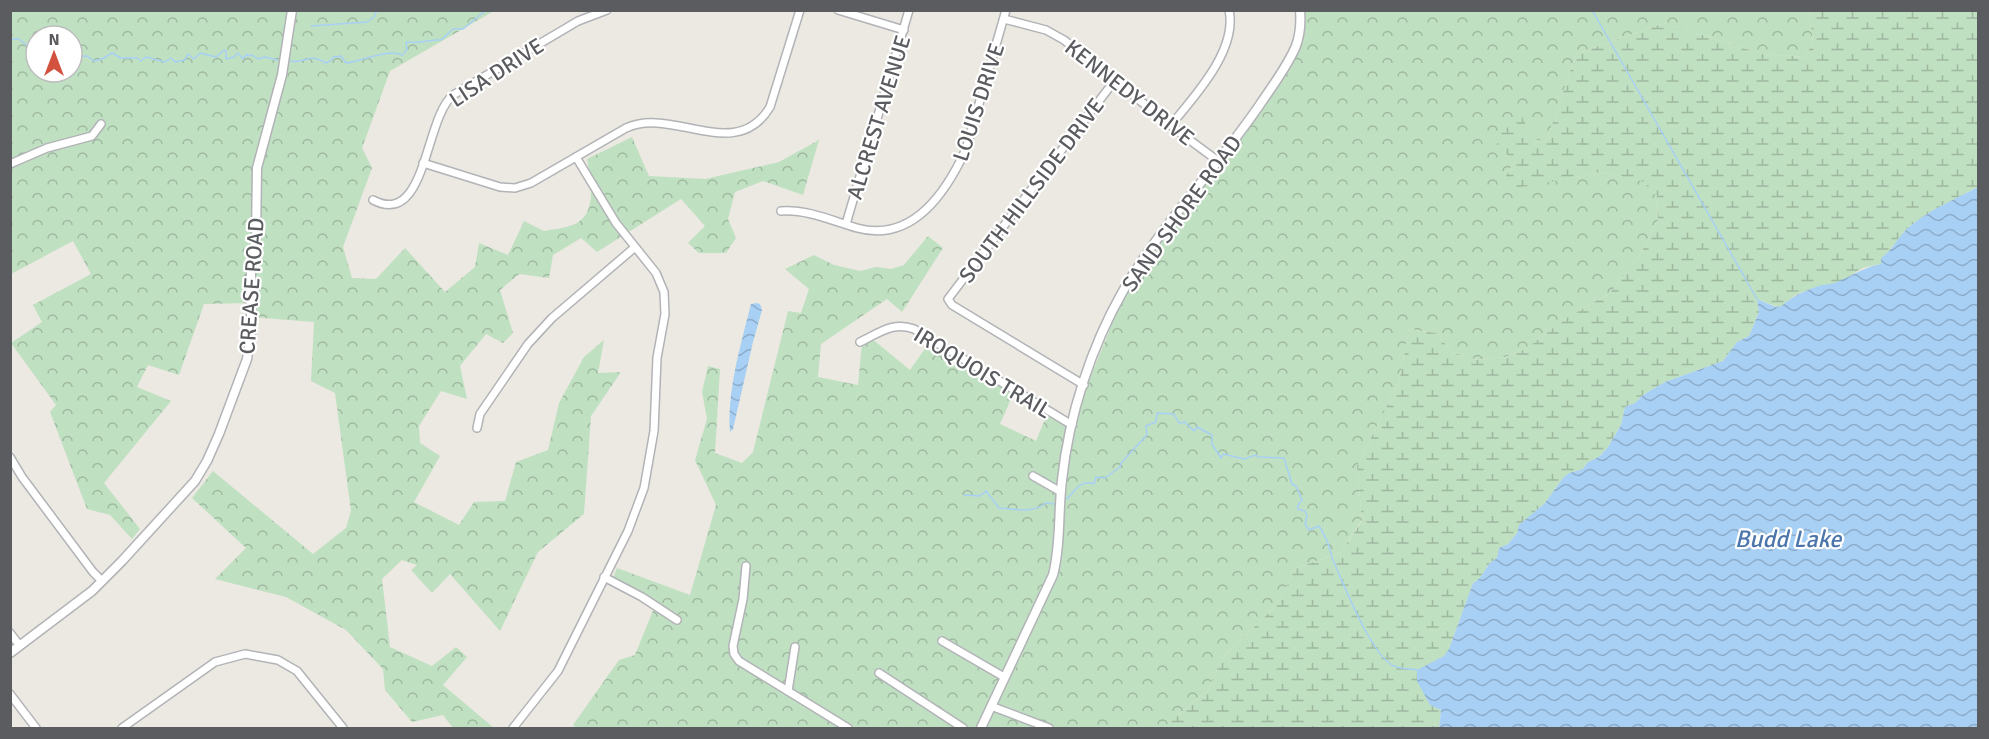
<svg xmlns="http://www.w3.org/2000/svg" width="1989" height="739" viewBox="0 0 1989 739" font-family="Signika,sans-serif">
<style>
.forest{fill:url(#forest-crowns);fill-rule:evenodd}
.wetland{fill:url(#wetland-marsh)}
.water{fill:url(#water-waves)}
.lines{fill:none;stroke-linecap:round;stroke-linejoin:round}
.stream{stroke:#a8d0f4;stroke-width:1.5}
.minor-casing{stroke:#b2b3b7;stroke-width:10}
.tertiary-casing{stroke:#b2b3b7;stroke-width:11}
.minor{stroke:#fff;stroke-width:7}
.tertiary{stroke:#fff;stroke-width:8}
.labels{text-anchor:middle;stroke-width:4.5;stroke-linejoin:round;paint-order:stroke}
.street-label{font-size:22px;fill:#5a5c60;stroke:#fff}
.water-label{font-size:24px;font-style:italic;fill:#4c76ab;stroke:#fff}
</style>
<defs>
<pattern id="forest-crowns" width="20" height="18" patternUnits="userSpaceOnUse" patternTransform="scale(1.5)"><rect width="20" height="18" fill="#c0e0c2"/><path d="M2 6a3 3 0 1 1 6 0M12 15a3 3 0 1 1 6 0" fill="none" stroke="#9fb9a1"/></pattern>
<pattern id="wetland-marsh" width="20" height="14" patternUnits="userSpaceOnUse" patternTransform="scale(1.5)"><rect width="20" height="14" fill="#c0e0c2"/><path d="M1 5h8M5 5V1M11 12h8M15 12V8" fill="none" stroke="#9fb9a1"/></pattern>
<pattern id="water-waves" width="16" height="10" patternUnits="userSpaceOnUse" patternTransform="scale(1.5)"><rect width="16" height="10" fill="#a8d0f4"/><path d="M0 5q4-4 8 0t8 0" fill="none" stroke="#8cacc9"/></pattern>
</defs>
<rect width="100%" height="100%" fill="#ebe9e1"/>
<g class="forest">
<path d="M11 11H494L390 71 362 148 372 168 343 247 352 278 376 279 405 248 445 292 475 267 479 243 508 255 524 221 544 231C554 229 568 228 577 223 598 211 590 178 587 159L632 137 649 176 705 179 779 162 819 140 803 195 763 181 735 192 728 219 736 238 726 253H699L688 243 705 226 681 199 597 252 581 238 553 255 549 278 519 274 500 290 513 333 503 343 486 334 460 366 467 399 441 391 419 426 420 443 440 456 414 502 459 525 474 502 505 501 516 462 548 450 559 403 584 357 604 340 598 373 621 372 591 416 584 514 538 552 500 631 450 574 432 593 411 570 417 565 402 560 382 579 390 647 432 666 456 647 467 657 443 685 494 728H453L443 715 412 722 385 690 383 669 346 630 286 597 215 579 246 548 192 498 213 471 313 554 346 528 351 511 335 393 311 381 314 322 250 317V303L204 304 179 375 148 365 137 387 171 401 104 483 140 529 132 539 110 515 87 509 50 412 56 405 11 343 42 322 33 305 91 274 73 241 11 274ZM36 36H72V72H36Z"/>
<polygon points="1300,11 1809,11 1813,42 1805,57 1762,54 1664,23 1576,54 1546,142 1534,139 1515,160 1498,191 1600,172 1643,181 1657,196 1658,220 1639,257 1610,293 1563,320 1526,349 1505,357 1477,360 1452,352 1436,333 1409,329 1399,382 1357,466 1362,520 1340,553 1296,568 1277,605 1225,655 1207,691 1163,728 576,728 573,725 619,660 635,655 656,603 611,584 617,568 690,595 716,505 695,460 707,419 702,392 708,366 720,369 715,453 742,463 753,452 788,311 801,313 809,289 785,269 814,255 834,265 860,271 876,267 891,269 904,265 928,236 943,248 902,312 887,299 821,344 818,377 858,385 862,343 871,338 910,370 931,340 1014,392 1000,424 1036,441 1048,412 1072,423 1128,284 1296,47"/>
</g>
<path class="wetland" d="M1809 11H1978V187C1955 199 1930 210 1909 227 1898 236 1893 250 1881 258V264C1875 265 1869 266 1863 268 1853 273 1843 282 1833 284 1816 288 1794 291 1783 306L1777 307 1757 299 1759 312 1749 336 1737 342 1723 361 1665 382 1643 395 1635 403 1625 407 1621 425 1608 447 1600 456 1587 463 1583 469 1569 473 1563 478 1545 503 1520 525 1517 533 1508 544 1500 549 1497 558C1482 567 1487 575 1473 583L1449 649 1445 656 1418 670C1422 687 1424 701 1441 710L1439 728H1163L1207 691 1225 655 1277 605 1296 568 1340 553 1362 521 1357 466 1399 382 1409 329 1436 333 1452 352 1477 360 1505 357 1526 349 1563 320 1610 293 1639 257 1658 220 1657 196 1642 181 1600 172 1497 192 1515 160 1496 147 1503 122 1522 117 1534 139 1546 142 1576 54 1664 23 1762 54 1805 57 1813 42Z"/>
<g class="water">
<path d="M1978 187V728H1439L1441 710 1430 705 1417 681V670L1444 656 1449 649 1473 583C1487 575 1482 567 1497 558L1499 548 1508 544 1517 533 1519 525 1545 503 1563 478 1569 473 1583 469 1587 463 1600 456 1608 447 1621 425 1625 407 1635 403 1643 395 1665 382 1723 361 1737 342 1749 336 1759 312 1757 299 1776 307 1782 306C1790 297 1812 287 1823 285 1828 284 1833 284 1837 282 1853 275 1865 267 1881 264V258C1893 250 1898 236 1909 227 1929 210 1955 199 1978 187Z"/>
<path d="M756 303 760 304 762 310 753 342 733 429 730 432C727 390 741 344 751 304Z"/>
</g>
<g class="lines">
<g class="stream">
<polyline points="398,10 404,10"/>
<polyline points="1592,10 1757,299"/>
<polyline points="311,26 367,22 374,17 376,12 382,10"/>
<polyline points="10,39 19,39 36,53"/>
<polyline points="72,57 87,56 94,61 102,59 112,53 121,58 137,58 141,61 146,57 165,62 171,58 175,62 185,60 188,54 194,59 200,53 216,57 224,50 226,51 226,59 234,57 238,53 243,59 247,54 248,56 252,55 258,59 265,57 277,60"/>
<path d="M290 61C307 64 307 52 326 63L332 60 333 57 341 56 346 63C360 62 388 48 402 55L407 50 406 43 408 42C419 44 430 39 441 40L453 29H463L486 10"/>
<path d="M964 495 980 496 986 491 999 508C1017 509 1031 514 1046 503L1055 504"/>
<path d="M1067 499C1074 491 1081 479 1094 484L1096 477 1105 478 1120 467 1121 463 1147 435 1146 426 1156 422 1157 413 1174 414 1179 423 1185 422 1194 431 1197 427 1212 435V444L1221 458 1223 454 1244 459 1256 455 1258 457 1284 458 1292 484 1296 486 1302 500 1298 505V509L1305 511 1307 516 1305 524 1309 530 1319 526C1326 537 1330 546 1332 558 1343 582 1371 656 1394 666 1401 669 1410 669 1417 670"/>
</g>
<g class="minor-casing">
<g id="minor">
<polyline points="838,10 904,30"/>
<polyline points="1004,19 1046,30 1064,40 1187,138 1218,161"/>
<path d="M1171 125C1194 97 1238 50 1229 10"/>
<path d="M423 163 500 187 515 188 531 183 626 128C672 106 736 164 770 107L800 10"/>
<polyline points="10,164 47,148 92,136 101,124"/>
<path d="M373 200C427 228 424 119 453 95L578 21 607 10"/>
<path d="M781 211C807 209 833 221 857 228 912 243 946 193 966 149L1006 10"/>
<polyline points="846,224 909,10"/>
<path d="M860 342C879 333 893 321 914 329L1072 425"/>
<polyline points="1084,385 952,305 948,299 1115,80"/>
<polyline points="477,428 480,414 528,344 552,318 634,248"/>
<polyline points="10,457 22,477 93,572 102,581"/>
<polyline points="1033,476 1061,492"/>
<polyline points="746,566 743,599 733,646 734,654 739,661 848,728"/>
<polyline points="604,577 642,597 677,620"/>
<polyline points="10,633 20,646"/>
<polyline points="942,641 1004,677"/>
<polyline points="879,673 963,728"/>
<polyline points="788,691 795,647"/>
<polyline points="10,694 36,728"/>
<polyline points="991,706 1049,728"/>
<polyline points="122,728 215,662 245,654 278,660 297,671 343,728"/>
<polyline points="513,728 558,671 628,531 644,488 654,431 657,358 665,314 664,292 656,273 616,223 576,157"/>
</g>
</g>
<g class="tertiary-casing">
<g id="tertiary">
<polyline points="10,653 92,591 122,561 195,481 207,461 219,434 247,359 251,333 251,269 256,238 257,168 282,75 292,10"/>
<path d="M981 728 1053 575C1061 544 1058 512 1062 480 1069 415 1091 347 1123 291 1163 222 1219 166 1263 100 1274 84 1288 65 1296 46 1300 35 1301 22 1300 10"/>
</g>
</g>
<use href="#minor" class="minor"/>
<use href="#tertiary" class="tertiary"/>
</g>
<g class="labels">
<g class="street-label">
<text transform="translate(496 72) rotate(-33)" y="8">LISA DRIVE</text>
<text transform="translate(1130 92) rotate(38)" y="8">KENNEDY DRIVE</text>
<text transform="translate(978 102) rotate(-72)" y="8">LOUIS DRIVE</text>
<text transform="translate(878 117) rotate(-73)" y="8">ALCREST AVENUE</text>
<text transform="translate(1031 190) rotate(-53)" y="8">SOUTH HILLSIDE DRIVE</text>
<text transform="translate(1181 213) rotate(-54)" y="8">SAND SHORE ROAD</text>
<text transform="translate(251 286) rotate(-86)" y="8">CREASE ROAD</text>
<text transform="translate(983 372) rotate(31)" y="8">IROQUOIS TRAIL</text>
</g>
<g class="water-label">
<text x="1788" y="547">Budd Lake</text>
</g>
</g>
<rect width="1989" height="739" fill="none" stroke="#5a5c60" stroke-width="24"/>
<g transform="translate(54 54)"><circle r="28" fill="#ffffff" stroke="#bdbebf" stroke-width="1.5"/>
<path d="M0-4.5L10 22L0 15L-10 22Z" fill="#d3513f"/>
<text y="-9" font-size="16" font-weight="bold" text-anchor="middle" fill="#5a5c60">N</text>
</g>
</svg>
